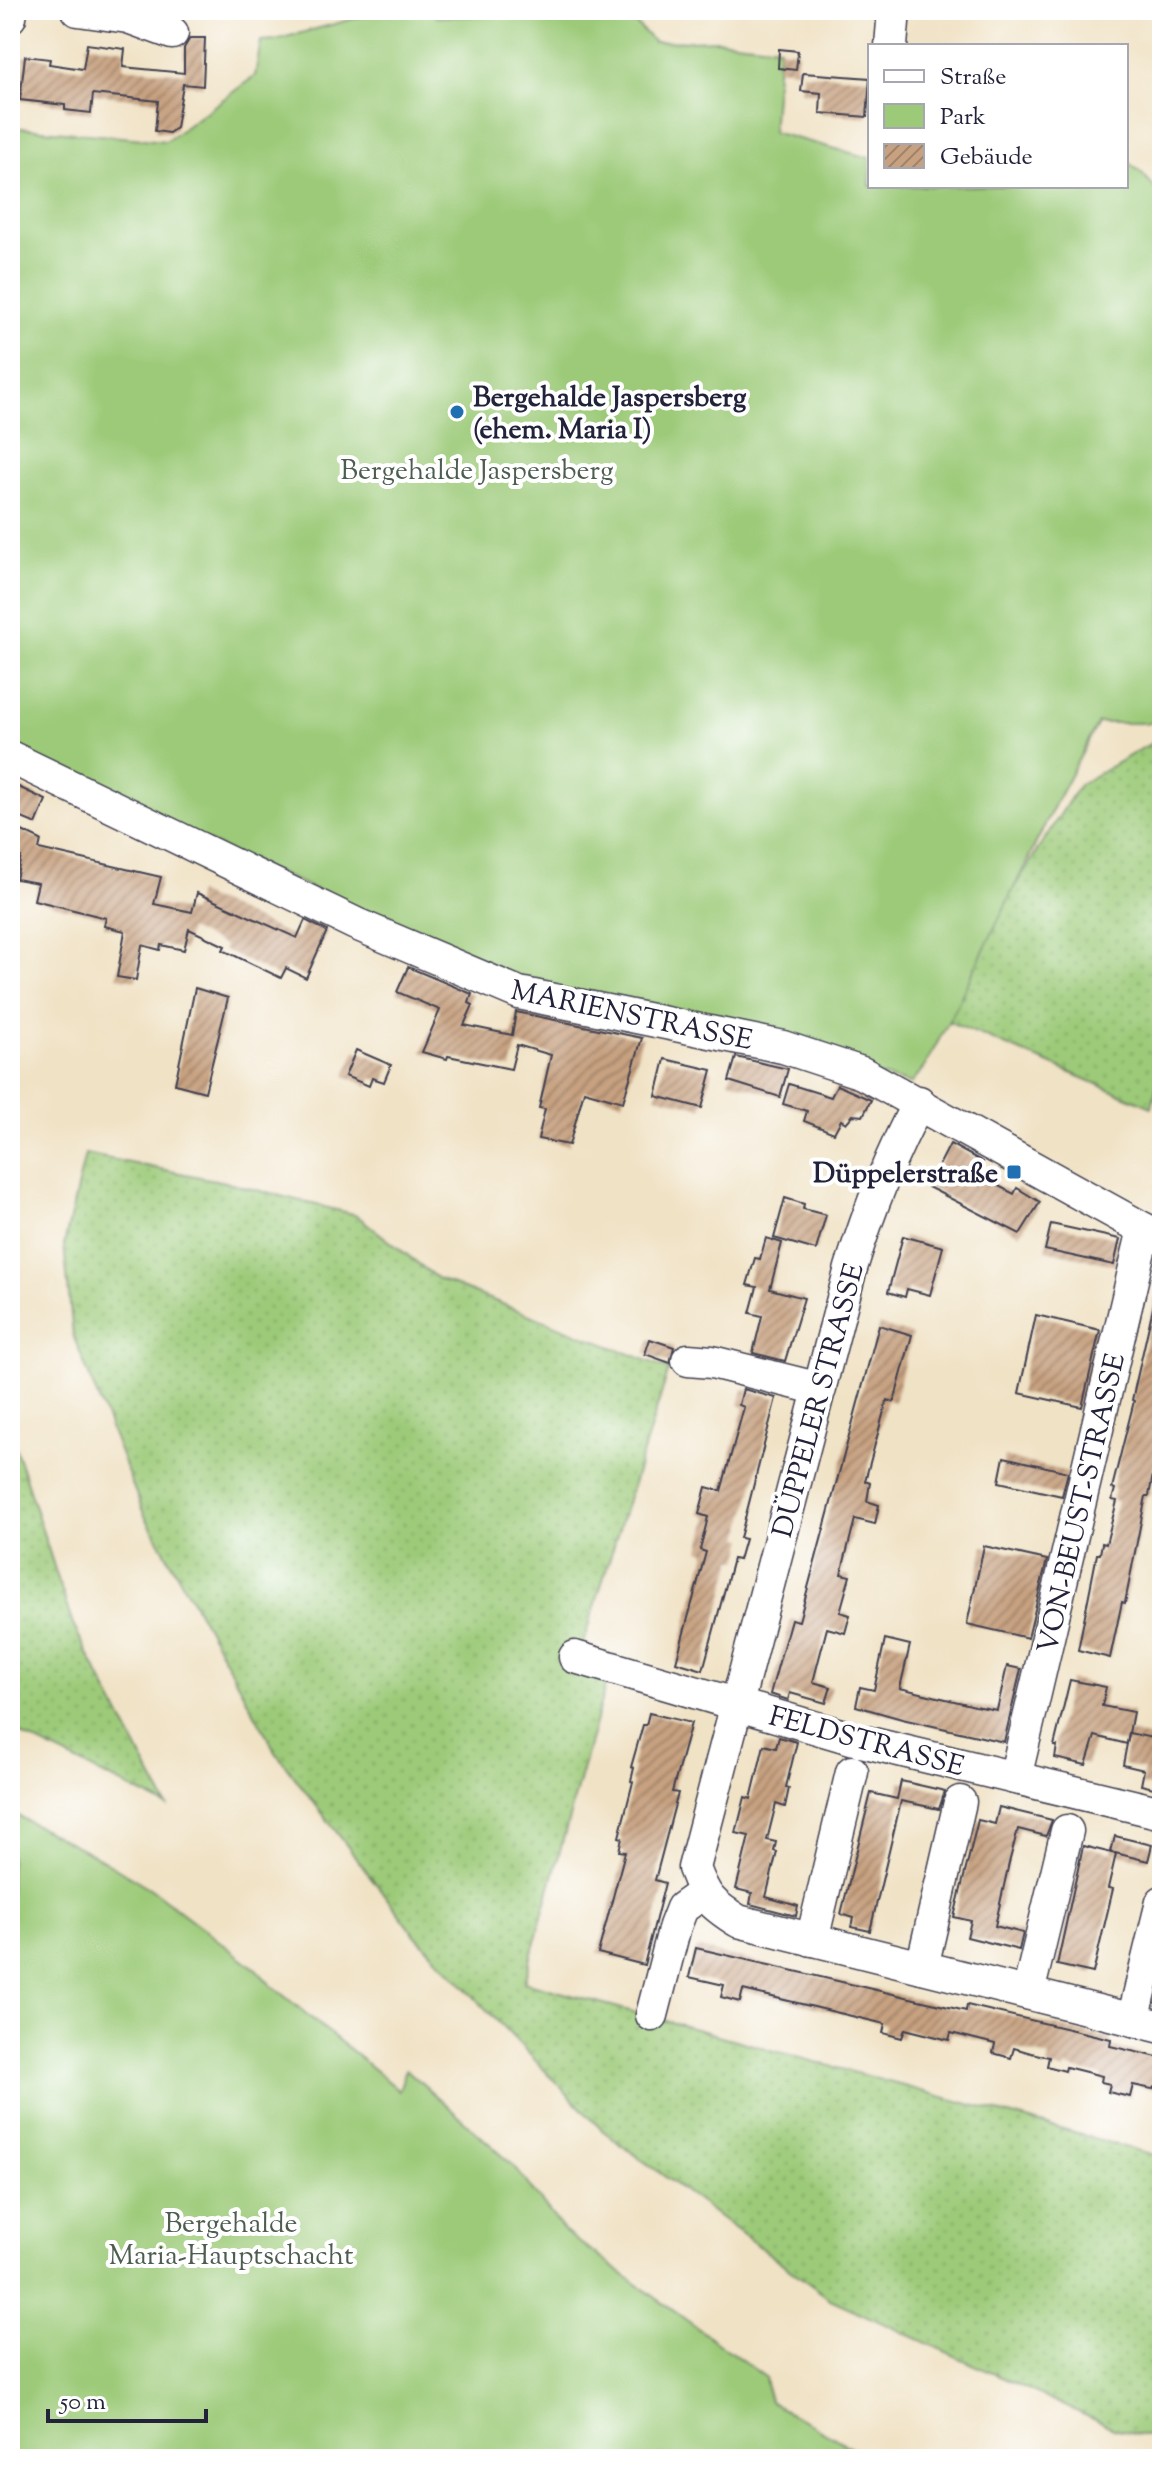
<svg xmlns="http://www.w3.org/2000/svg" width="1172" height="2469" viewBox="0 0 1172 2469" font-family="'Sorts Mill Goudy',serif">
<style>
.grass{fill:url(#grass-dots);stroke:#5f765a;stroke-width:2}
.park{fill:#9cca78;stroke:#5f765a;stroke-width:2}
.building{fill:url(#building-hatch)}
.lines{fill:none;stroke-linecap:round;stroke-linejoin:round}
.minor-casing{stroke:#413f50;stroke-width:35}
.minor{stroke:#fff;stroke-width:32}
.poi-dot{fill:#1f6fb2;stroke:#fff;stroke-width:3}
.labels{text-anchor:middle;stroke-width:8;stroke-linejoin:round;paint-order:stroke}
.poi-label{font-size:28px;font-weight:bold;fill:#22223b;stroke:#fff;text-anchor:start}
.park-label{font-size:28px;fill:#4d5d50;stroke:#fff}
.street-label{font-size:28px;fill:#22223b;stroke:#fff}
</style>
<defs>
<pattern id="grass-dots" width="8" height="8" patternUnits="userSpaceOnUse" patternTransform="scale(2)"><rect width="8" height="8" fill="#9cca78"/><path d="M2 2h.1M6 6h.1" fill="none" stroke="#86ad69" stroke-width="1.8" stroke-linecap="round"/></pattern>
<pattern id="building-hatch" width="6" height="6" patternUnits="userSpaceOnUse" patternTransform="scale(2)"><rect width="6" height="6" fill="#c7a180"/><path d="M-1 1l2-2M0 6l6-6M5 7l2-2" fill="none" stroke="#a1836a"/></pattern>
</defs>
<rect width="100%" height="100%" fill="#fff"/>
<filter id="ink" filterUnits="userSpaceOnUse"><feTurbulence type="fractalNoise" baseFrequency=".0125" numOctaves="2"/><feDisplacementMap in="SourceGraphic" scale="16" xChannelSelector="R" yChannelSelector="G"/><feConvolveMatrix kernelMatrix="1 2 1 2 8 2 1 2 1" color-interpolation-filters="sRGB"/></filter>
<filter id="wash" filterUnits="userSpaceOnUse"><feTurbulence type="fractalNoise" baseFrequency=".006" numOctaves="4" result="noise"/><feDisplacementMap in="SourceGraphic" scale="32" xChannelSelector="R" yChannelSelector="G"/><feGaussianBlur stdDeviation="1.8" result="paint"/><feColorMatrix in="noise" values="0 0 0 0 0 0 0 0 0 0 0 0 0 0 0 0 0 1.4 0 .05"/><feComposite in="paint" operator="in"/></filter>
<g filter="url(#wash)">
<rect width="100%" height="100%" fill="#f0e2c5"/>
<g class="grass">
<polygon points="1162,737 1162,1063 1152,1107 919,1009 987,930 1079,785"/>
<polygon points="85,1154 225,1182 356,1215 438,1279 669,1369 577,1663 609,1672 524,1982 1162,2157 1162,2440 1113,2428 830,2299 602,2130 416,1936 277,1754 144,1514 73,1335 64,1245"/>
<polygon points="10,1431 73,1625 167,1806 10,1729"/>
</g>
<g class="park">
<polygon points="424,10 436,10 436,17 624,12 654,42 717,40 779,47 772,132 870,158 870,186 1126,186 1126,161 1141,172 1162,196 1162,607 1155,723 1098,723 1058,798 951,1017 925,1066 911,1084 519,981 10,753 10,127 166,141 255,76 261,41 275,40 364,16"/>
<polygon points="10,1812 100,1858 151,1889 256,1969 271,1985 399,2090 406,2069 513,2165 565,2232 765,2377 769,2401 872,2459 10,2459"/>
</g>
<g id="blocks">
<g class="building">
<polygon points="190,38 205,38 203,86 183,84 176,128 169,133 155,131 158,101 93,94 91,113 65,110 65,105 20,100 25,56 50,59 49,64 83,69 87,44 125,49 123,67 184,73 184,48"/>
<polygon points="779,49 798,51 796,70 778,68"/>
<polygon points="803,73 870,78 867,117 820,113 821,93 801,91"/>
<polygon points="10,783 46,800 36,824 10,813"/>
<polygon points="20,830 41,840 39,849 161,877 154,904 192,912 197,893 297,938 305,920 327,931 306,978 286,968 281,978 223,950 225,946 189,929 184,950 161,945 160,950 142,945 136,980 117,977 125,931 104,926 106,918 34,900 38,883 16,879 21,857 10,852"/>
<polygon points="408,967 472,994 469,1003 473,1005 464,1025 512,1035 516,1012 642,1038 623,1102 584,1091 569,1145 538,1139 545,1109 539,1108 551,1055 517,1045 511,1069 448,1056 447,1059 422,1052 440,1010 397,992"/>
<polygon points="195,988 228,998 205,1092 175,1084"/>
<polygon points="356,1050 391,1065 384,1082 372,1078 369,1086 345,1076"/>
<polygon points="736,1057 788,1069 780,1097 729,1081"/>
<polygon points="665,1059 712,1070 702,1108 656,1096"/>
<polygon points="789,1084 831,1097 837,1085 871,1100 863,1116 853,1115 846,1123 841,1120 834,1133 804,1121 807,1111 783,1104"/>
<polygon points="950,1144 983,1162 977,1175 1014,1194 1017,1188 1040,1202 1020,1234 928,1187"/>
<polygon points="785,1198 804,1204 803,1209 826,1215 816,1250 774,1238"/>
<polygon points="1051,1224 1120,1239 1114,1265 1045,1250"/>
<polygon points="903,1236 943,1247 930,1295 907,1289 905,1297 888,1292"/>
<polygon points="766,1238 782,1243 770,1289 804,1298 785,1361 753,1353 762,1316 750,1313 757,1287 747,1285 755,1258 760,1259"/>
<polygon points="1155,1299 1162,1299 1162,1426 1149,1496 1146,1496 1125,1603 1122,1602 1110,1658 1078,1650 1097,1554 1100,1554 1102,1543 1106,1544 1117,1501 1112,1500 1115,1489 1112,1488 1134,1401 1132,1400"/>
<polygon points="1036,1315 1100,1330 1082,1407 1019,1393"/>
<polygon points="879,1325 912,1335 894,1402 887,1400 865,1481 870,1483 867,1501 879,1505 875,1524 855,1519 853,1527 841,1574 850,1576 840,1612 850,1615 845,1633 827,1628 813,1682 831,1687 826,1703 790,1693 788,1700 770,1694 791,1619 799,1621"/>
<polygon points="650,1339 674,1347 670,1363 645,1354"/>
<polygon points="743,1389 776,1398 740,1538 745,1539 739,1560 733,1559 703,1670 676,1662 706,1552 700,1550 708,1517 699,1514 706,1487 721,1491 744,1407 739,1405"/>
<polygon points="1004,1457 1068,1472 1062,1496 999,1482"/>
<polygon points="984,1546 1047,1560 1028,1638 967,1624"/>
<polygon points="885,1639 910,1645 900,1688 975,1706 997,1710 1007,1666 1021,1669 1004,1742 902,1719 856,1706 860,1687 874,1690"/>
<polygon points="1070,1680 1106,1687 1102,1706 1133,1712 1127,1744 1095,1736 1086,1765 1055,1758 1057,1746 1054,1746"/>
<polygon points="649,1713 691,1723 672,1792 678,1793 655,1880 665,1883 644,1965 598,1953 625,1852 619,1851 622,1838 619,1837 633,1782 631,1781 634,1768 631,1767 643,1725 646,1725"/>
<polygon points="1129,1733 1162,1740 1162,1790 1141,1785 1144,1770 1123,1765"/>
<polygon points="779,1737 797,1742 786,1787 789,1788 785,1807 776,1804 767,1840 776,1842 774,1851 777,1852 766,1897 798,1906 796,1916 750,1904 752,1893 736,1889 749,1836 736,1833 745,1797 751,1799 764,1745 776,1748"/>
<polygon points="901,1781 945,1791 939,1809 901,1801 870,1931 852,1927 854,1918 841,1914 871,1793 897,1799"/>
<polygon points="999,1807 1052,1820 1046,1836 1018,1829 1009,1863 995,1926 1023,1933 1019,1950 967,1937 971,1921 954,1917 978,1820 995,1824"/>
<polygon points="1115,1836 1152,1845 1148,1861 1111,1852"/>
<polygon points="1083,1846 1116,1854 1108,1888 1113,1889 1093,1973 1057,1965"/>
<polygon points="696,1948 966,2011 967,2005 1111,2039 1110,2046 1162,2058 1162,2083 1152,2089 1133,2085 1130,2097 1108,2092 1110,2084 1101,2082 1102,2076 1066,2067 1065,2071 1047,2066 1049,2057 1031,2053 1014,2048 1011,2058 993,2053 995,2044 951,2033 949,2040 905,2029 902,2038 883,2033 885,2024 743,1990 740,2002 721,1997 724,1985 689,1977"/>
</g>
</g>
</g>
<g filter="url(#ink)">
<use href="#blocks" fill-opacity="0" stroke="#413f50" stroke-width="2"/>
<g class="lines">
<g class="minor-casing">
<g id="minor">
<polyline points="78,10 128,17 172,33"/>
<polyline points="10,17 11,10"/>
<polyline points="891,46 894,10"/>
<polyline points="10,757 356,924 519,993 783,1047 862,1073 1162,1239"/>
<path d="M919 1102C890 1156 869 1210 851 1268L694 1868C705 1898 711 1904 738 1921L1162 2027"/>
<polyline points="688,1360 712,1362 820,1389"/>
<polyline points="575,1657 861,1741 1162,1813"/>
<polyline points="1015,1778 1144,1229"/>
<polyline points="812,1940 852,1772"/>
<polyline points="922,1967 960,1802"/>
<polyline points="1028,1993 1067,1831"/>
<polyline points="652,2015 675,1926 682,1908 703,1893"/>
<polyline points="1133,2020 1162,1902"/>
</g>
</g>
<use href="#minor" class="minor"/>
</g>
</g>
<g class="poi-dot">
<circle cx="457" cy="412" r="8"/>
<rect x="1006" y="1164" width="16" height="16" rx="4"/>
</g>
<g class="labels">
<g class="poi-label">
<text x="473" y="406">Bergehalde Jaspersberg<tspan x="473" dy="32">(ehem. Maria I)</tspan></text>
<text x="998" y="1182" text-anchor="end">Düppelerstraße</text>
</g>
<g class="park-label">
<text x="477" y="479">Bergehalde Jaspersberg</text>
<text x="231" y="2232">Bergehalde<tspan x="231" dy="32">Maria-Hauptschacht</tspan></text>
</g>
<g class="street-label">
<text transform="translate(632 1014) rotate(12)" y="10">MARIENSTRASSE</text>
<text transform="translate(817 1400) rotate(-75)" y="10">DÜPPELER STRASSE</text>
<text transform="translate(1080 1503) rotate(-77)" y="10">VON-BEUST-STRASSE</text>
<text transform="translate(867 1740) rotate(15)" y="10">FELDSTRASSE</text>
</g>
</g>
<rect width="1172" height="2469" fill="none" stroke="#fff" stroke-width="40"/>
<rect x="868" y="44" width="260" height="144" fill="#ffffff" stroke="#a7a7b1" stroke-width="2"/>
<rect x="884" y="70" width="40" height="12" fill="#ffffff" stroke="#a7a7b1" stroke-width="2"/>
<text x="940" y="84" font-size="24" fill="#22223b">Straße</text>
<rect x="884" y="104" width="40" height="24" fill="#9cca78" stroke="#a7a7b1" stroke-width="2"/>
<text x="940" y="124" font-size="24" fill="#22223b">Park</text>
<rect x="884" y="144" width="40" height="24" fill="url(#building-hatch)" stroke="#a7a7b1" stroke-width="2"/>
<text x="940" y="164" font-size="24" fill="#22223b">Gebäude</text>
<path d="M48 2409v12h158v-12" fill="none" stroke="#22223b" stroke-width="4"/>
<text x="60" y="2409" font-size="24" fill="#22223b" stroke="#ffffff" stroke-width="6" paint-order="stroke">50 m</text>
</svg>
